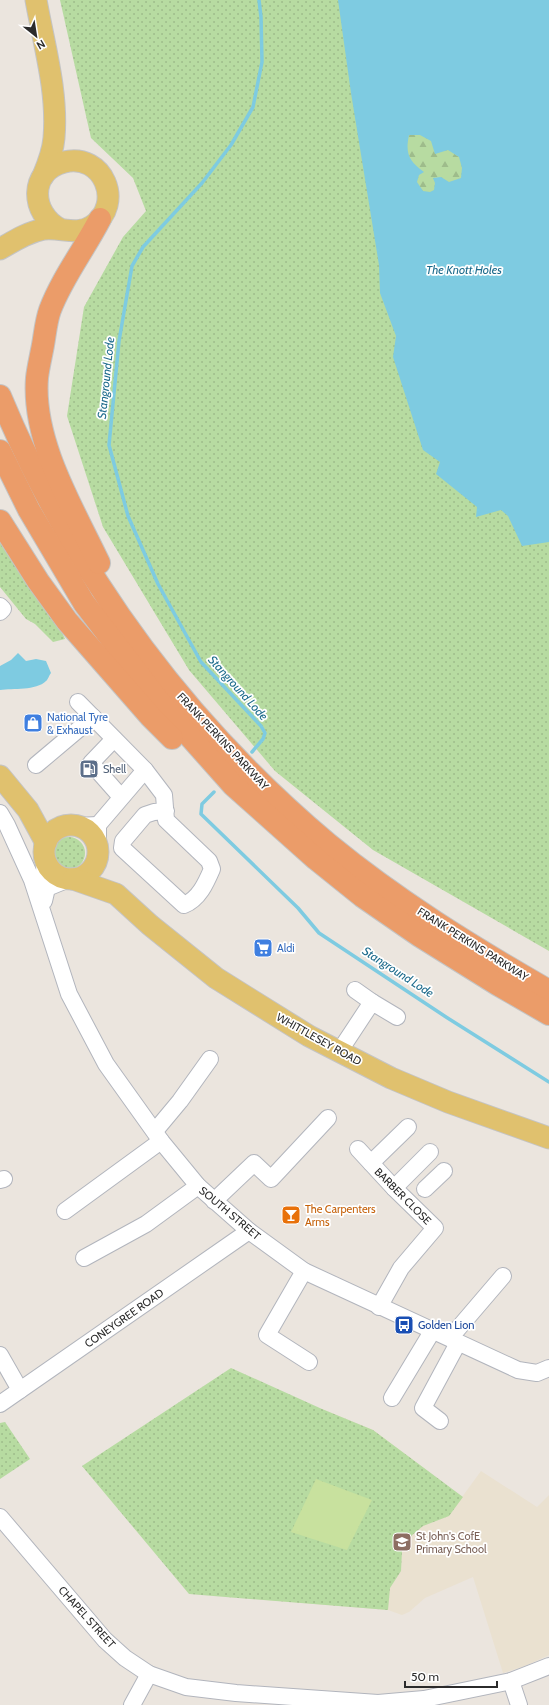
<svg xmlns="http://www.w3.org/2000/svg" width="549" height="1705" viewBox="0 0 549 1705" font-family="Cabin,sans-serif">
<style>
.education{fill:#eae1d0}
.green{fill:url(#green-dots)}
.forest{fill:url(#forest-firs)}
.pitch{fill:#c8e19e}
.water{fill:#7ecbe1;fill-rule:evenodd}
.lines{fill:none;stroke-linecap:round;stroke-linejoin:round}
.stream{stroke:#7ecbe1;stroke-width:3.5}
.minor-casing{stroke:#b2b5bd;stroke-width:18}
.major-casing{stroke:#c4c4c4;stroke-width:23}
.highway-casing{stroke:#c4c4c4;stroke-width:24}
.minor{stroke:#fff;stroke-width:16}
.major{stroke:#e0c16e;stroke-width:21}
.highway{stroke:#eb9c69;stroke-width:22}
.labels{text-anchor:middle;stroke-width:3.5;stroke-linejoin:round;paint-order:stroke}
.shop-label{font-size:11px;fill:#366cbe;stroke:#fff;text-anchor:start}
.street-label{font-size:11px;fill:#2b2b2b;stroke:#fff}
.service-label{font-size:11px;fill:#4e5e75;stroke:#fff;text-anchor:start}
.food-label{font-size:11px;fill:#c56008;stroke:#fff;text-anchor:start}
.transit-label{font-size:11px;fill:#164399;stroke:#fff;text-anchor:start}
.education-label{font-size:11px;fill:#785e54;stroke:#fff;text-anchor:start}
.water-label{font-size:12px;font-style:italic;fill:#1d6b8c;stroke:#fff}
</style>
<defs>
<pattern id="green-dots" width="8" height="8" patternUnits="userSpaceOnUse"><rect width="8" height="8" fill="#b7dba1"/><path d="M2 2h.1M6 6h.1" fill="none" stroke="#9ebc8b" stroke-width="1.8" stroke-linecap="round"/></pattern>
<pattern id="forest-firs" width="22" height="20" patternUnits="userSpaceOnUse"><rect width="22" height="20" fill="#b7dba1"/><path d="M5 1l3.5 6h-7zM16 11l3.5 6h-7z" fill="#9ebc8b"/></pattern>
</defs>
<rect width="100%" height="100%" fill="#ebe5de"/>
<polygon class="education" points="322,1409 373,1430 462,1497 481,1471 537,1507 549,1495 549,1655 525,1666 503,1673 473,1577 425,1598 409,1612 402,1615 388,1610 228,1597"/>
<g class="green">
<polygon points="60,0 549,0 549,951 373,850 275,771 189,670 103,527 67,416 84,307 123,237 146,211 133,178 91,138"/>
<polygon points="0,533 56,619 65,639 53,642 35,624 26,619 0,587"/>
<circle cx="69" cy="853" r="16"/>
<polygon points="231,1368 322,1409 373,1430 463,1497 449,1516 423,1526 411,1536 402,1551 401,1571 390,1588 388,1610 189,1594 82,1466"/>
<polygon points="5,1422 30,1459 0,1479 0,1423"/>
</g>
<path class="forest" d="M409 135H420L431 141 435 154 448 150 459 157 462 168 461 178 449 182 441 177 433 178 435 183 434 190 430 192 423 191 417 182 419 175 423 172C409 160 405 153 409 135Z"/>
<polygon class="pitch" points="316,1479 372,1500 347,1550 291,1532"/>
<g class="water">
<path d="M338 0H549V542L522 546 508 516 501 510 476 517 477 507 436 474 440 462 423 450 393 357 396 336 380 293 379 265 351 93ZM409 135H420L431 141 435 154 448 150 459 157 462 168 461 178 449 182 441 177 433 178 435 183 434 190 430 192 423 191 417 182 419 175 424 172C409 161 405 154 409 135Z"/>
<path d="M18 653 26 661 36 659 46 661 51 673C49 675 48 680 46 681 36 691 13 688 0 690V666L11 660Z"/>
</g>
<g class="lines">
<g class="stream">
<polyline points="252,752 263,739 265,733 261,726 201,662 158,584 128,516 109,445 119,341 132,266 143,247 202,183 231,145 253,107 262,62 261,17 259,0"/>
<polyline points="214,792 202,804 201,814 298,908 319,933 446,1017 549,1082"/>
</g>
<g class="minor-casing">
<g id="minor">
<polyline points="0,606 3,609 0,612"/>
<path d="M78 702 145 770 164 795 166 820 209 861 212 869C206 883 199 899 184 905L122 848 123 841 145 815 154 812 166 811"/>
<polyline points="114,739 91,763 121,797"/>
<polyline points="36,765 93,717"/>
<polyline points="0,813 7,825 32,880 69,994 106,1064 161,1141 198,1186 249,1231 304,1271 518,1370 537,1373 549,1368"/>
<polyline points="76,826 98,825"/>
<polyline points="98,851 98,825 145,770"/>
<polyline points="42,899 45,858"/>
<polyline points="44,901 47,888 69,879"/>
<polyline points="355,990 372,1002"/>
<polyline points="339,1052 372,1002 397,1017"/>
<polyline points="155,1131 180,1101 210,1059"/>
<polyline points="358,1149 394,1188 435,1228 401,1268 379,1307"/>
<polyline points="371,1163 408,1127"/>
<polyline points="0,1180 4,1179"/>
<polyline points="394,1188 430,1152"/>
<polyline points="425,1189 444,1171"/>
<polyline points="214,1201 254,1163 271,1179 328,1118"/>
<polyline points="65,1211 161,1141"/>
<polyline points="84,1258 146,1224 198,1186"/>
<polyline points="304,1271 267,1335 309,1362"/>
<polyline points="450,1338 503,1276"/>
<polyline points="0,1355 20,1390"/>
<polyline points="392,1398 433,1330"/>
<polyline points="0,1404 249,1231"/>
<polyline points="440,1421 423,1408 458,1343"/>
<polyline points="0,1517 105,1640 125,1658 149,1674 186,1687 236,1693 378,1703 424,1699 511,1681 549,1666"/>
<polyline points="511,1681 519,1705"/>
<polyline points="132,1705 149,1674"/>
</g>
</g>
<g class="major-casing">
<g id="major">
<path d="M36 0C44 45 58 92 54 138 53 151 48 164 43 176"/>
<path d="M0 249C14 241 28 232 44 229 61 227 77 236 92 226 125 204 103 152 64 162 29 171 30 213 60 229"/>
<polyline points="0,776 28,810 46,843"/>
<circle cx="71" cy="852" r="27"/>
<polyline points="73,879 116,894 150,925 216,978 309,1036 391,1078 448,1102 549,1138"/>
</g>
</g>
<g class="highway-casing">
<g id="highway">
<path d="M0 396C73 572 182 721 328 844 396 900 472 947 549 991"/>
<polyline points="0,451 29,510 84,603 161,704 233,785 316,859 362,896 420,936 497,984 549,1014"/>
<polyline points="0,521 38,581 67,621 151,717 172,738"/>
<path d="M99 563C73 508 32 442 37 378 38 368 41 356 43 345 45 334 46 321 50 310 62 278 84 250 100 219"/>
</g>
</g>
<use href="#minor" class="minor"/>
<use href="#major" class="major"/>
<use href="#highway" class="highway"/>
</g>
<defs>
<g id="shop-square" transform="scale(1)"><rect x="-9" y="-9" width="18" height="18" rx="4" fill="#3f7fe0" stroke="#fff"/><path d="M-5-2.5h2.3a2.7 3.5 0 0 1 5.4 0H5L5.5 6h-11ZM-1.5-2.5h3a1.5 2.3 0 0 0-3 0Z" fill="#fff"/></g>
<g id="fuel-square" transform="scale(1)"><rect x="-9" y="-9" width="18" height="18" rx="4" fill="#5c6f8a" stroke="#fff"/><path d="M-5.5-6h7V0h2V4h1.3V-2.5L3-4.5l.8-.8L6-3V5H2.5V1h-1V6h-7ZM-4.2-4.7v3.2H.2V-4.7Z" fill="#fff"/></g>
<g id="supermarket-square" transform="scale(1)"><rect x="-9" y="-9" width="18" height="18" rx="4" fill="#3f7fe0" stroke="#fff"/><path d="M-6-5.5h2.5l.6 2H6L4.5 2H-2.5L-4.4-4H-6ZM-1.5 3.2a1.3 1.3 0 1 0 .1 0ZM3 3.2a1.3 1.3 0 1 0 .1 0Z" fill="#fff"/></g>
<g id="bar-square" transform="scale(1)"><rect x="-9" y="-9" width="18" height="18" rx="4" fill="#e8710a" stroke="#fff"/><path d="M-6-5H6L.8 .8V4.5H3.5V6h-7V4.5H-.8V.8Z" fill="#fff"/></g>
<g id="bus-square" transform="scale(1)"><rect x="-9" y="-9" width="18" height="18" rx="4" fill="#1a4fb4" stroke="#fff"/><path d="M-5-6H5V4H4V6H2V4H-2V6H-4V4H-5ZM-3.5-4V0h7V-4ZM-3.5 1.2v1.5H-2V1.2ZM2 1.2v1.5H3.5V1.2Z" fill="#fff"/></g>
<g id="school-square" transform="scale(1)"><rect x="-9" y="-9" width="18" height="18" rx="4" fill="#8d6e63" stroke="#fff"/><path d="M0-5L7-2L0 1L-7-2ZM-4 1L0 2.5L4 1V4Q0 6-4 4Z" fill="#fff"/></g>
</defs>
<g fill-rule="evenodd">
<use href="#shop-square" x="33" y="723"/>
<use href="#fuel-square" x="89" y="769"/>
<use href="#supermarket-square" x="263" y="948"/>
<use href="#bar-square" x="291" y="1215"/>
<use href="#bus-square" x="404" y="1325"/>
<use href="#school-square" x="402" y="1542"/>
</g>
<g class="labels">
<g class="shop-label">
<text x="47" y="721">National Tyre<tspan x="47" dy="13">&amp; Exhaust</tspan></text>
<text x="277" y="952">Aldi</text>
</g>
<g class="street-label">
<text transform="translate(223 741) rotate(47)" y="4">FRANK PERKINS PARKWAY</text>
<text transform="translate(473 944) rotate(32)" y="4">FRANK PERKINS PARKWAY</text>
<text transform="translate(319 1039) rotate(29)" y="4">WHITTLESEY ROAD</text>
<text transform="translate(403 1196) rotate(45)" y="4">BARBER CLOSE</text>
<text transform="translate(230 1213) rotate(40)" y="4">SOUTH STREET</text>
<text transform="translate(124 1318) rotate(-35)" y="4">CONEYGREE ROAD</text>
<text transform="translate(87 1617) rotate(48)" y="4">CHAPEL STREET</text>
</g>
<g class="service-label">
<text x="103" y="773">Shell</text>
</g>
<g class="food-label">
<text x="305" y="1213">The Carpenters<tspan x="305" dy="13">Arms</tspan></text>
</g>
<g class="transit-label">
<text x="418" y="1329">Golden Lion</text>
</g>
<g class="education-label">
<text x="416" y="1540">St John's CofE<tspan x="416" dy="13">Primary School</tspan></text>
</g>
<g class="water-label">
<text x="464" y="274">The Knott Holes</text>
<text transform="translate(106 378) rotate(-84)" y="4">Stanground Lode</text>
<text transform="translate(238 688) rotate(48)" y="4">Stanground Lode</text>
<text transform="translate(398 972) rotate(33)" y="4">Stanground Lode</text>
</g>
</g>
<g transform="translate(36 36) rotate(150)" stroke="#ffffff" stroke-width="3" paint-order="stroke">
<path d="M0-3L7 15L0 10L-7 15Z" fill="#2b2b2b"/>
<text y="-6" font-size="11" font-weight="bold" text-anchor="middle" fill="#2b2b2b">N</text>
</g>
<path d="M405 1681v6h92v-6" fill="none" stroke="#2b2b2b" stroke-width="2"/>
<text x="411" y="1681" font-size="12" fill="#2b2b2b" stroke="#ffffff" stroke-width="3" paint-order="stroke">50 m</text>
</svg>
